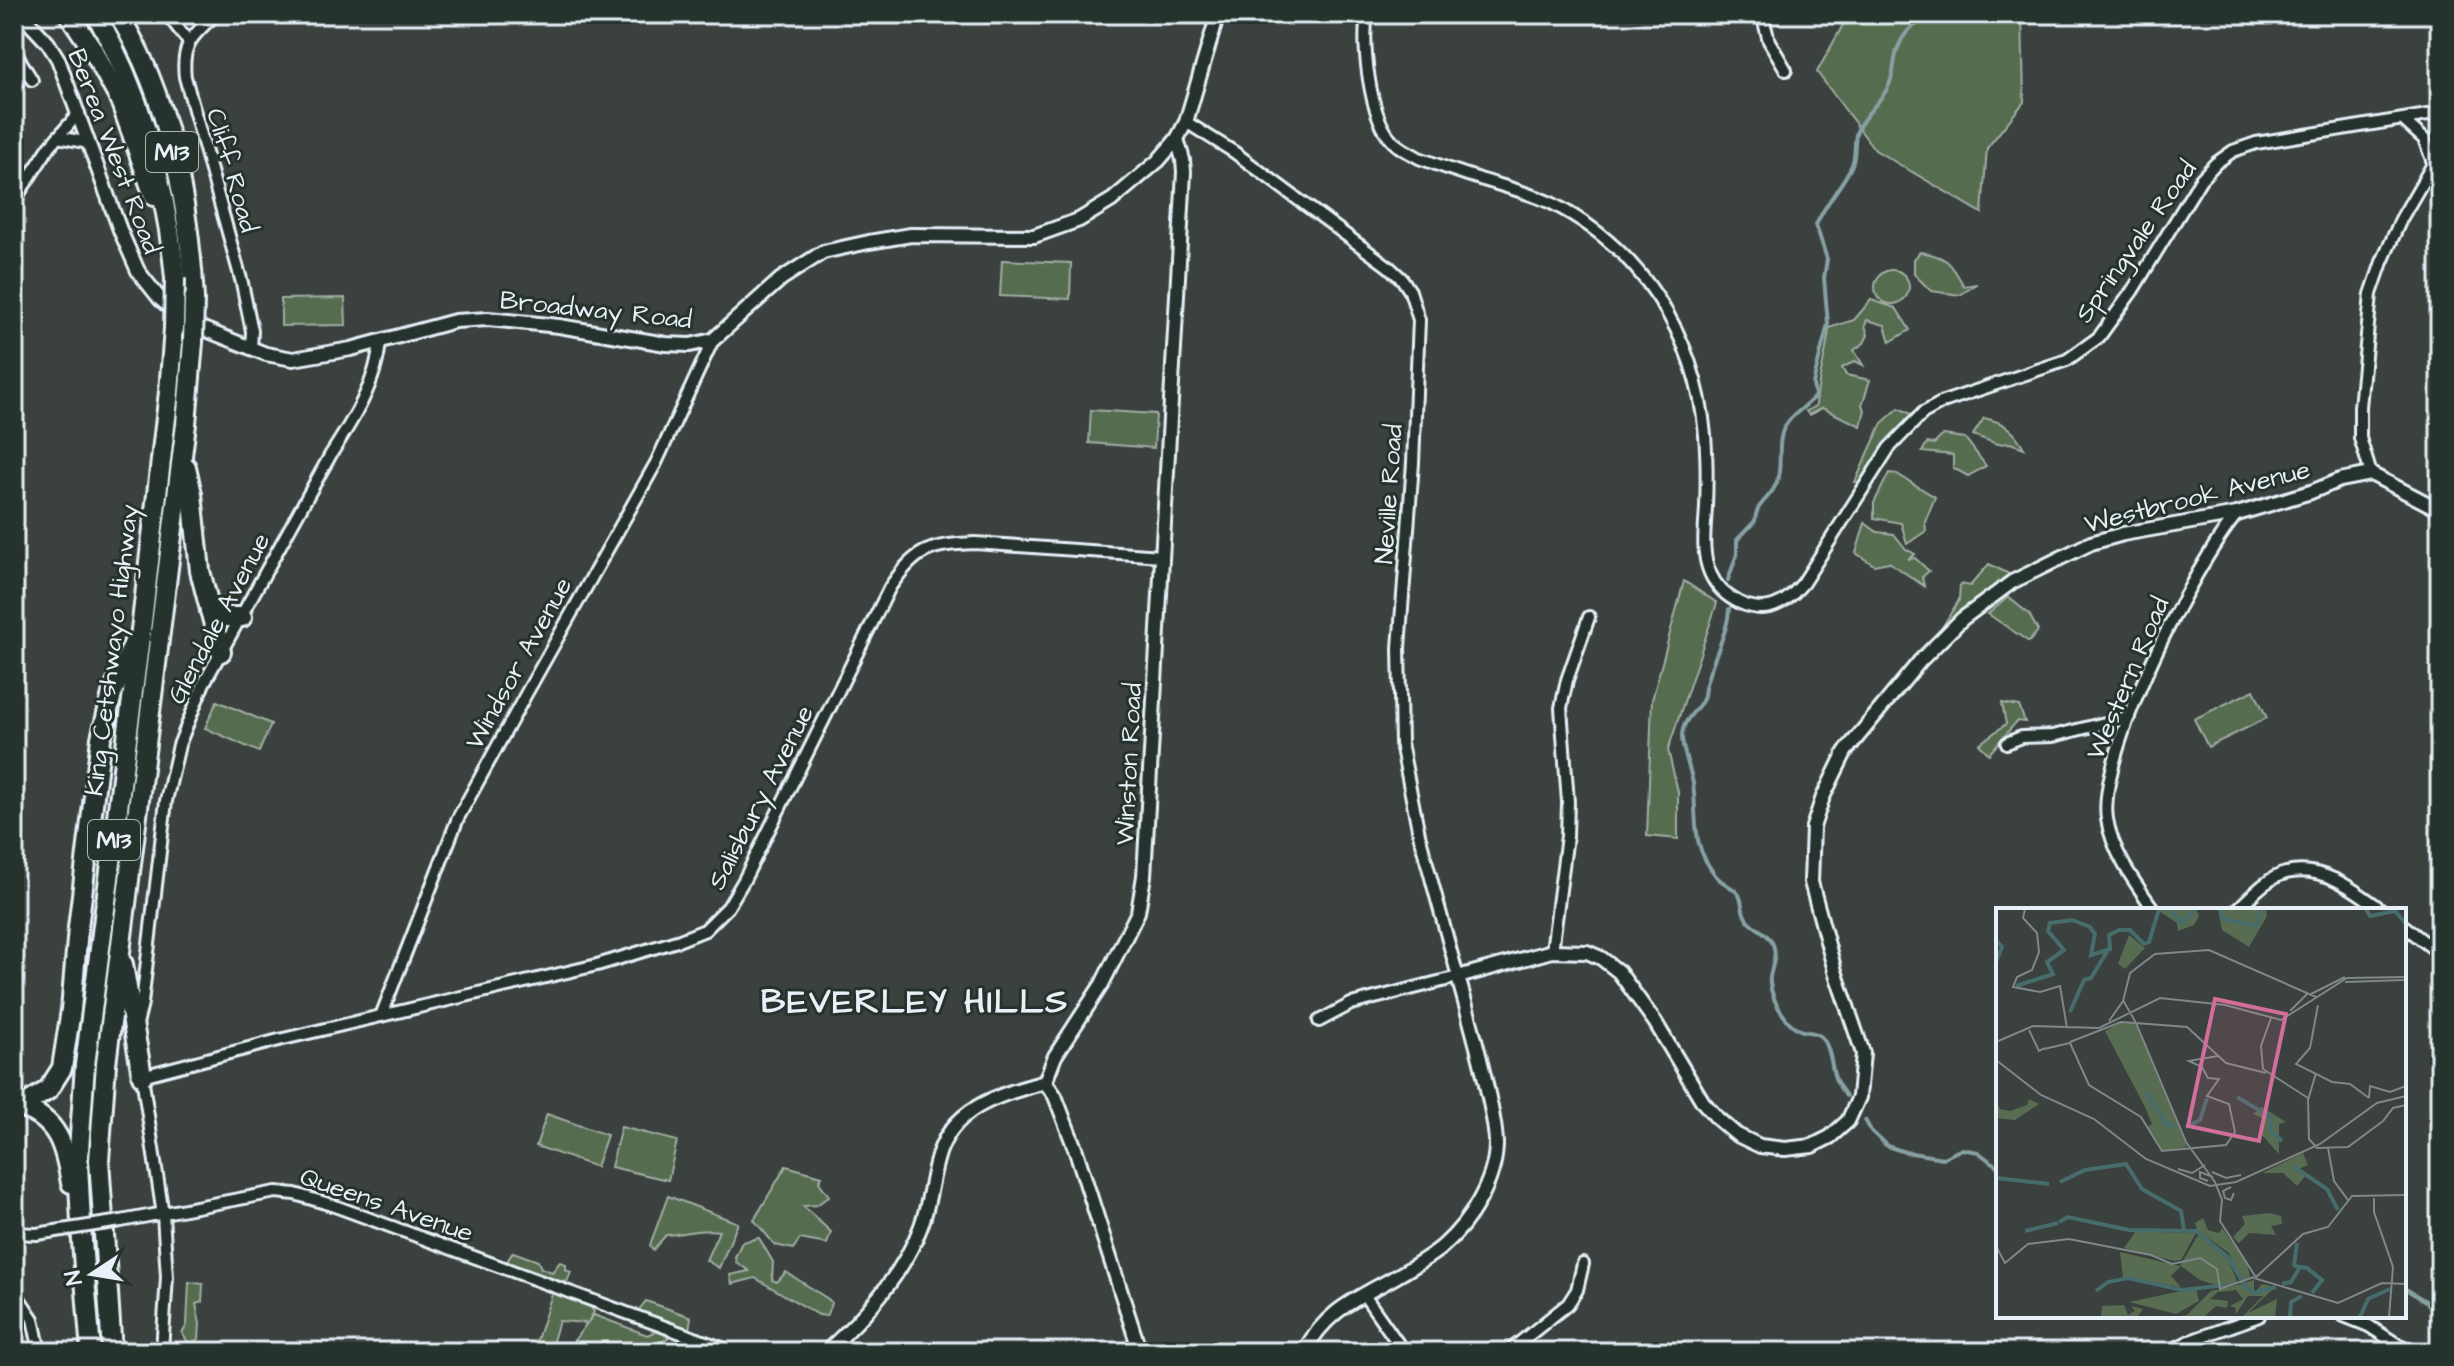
<svg xmlns="http://www.w3.org/2000/svg" width="2454" height="1366" viewBox="0 0 2454 1366" font-family="'Architects Daughter',sans-serif">
<style>
.green{fill:#576c50;stroke:#a0aea4;stroke-width:2}
.lines{fill:none;stroke-linecap:round;stroke-linejoin:round}
.stream{stroke:#87a1a4;stroke-width:4}
.minor-casing{stroke:#e8f1f8;stroke-width:16}
.tertiary-casing{stroke:#e8f1f8;stroke-width:18}
.motorway-casing{stroke:#e8f1f8;stroke-width:24}
.minor{stroke:#26332d;stroke-width:10}
.tertiary{stroke:#26332d;stroke-width:12}
.motorway{stroke:#26332d;stroke-width:18}
.minor-bridge-casing{stroke:#e8f1f8;stroke-width:16;stroke-linecap:butt}
.motorway-bridge-casing{stroke:#e8f1f8;stroke-width:24;stroke-linecap:butt}
.minor-bridge{stroke:#26332d;stroke-width:10}
.motorway-bridge{stroke:#26332d;stroke-width:18}
.labels{text-anchor:middle;stroke-width:6;stroke-linejoin:round;paint-order:stroke}
.shield{fill:#26332d;stroke:#aeb8bb;stroke-width:2}
.shield-label{font-size:24px;font-weight:bold;fill:#e8f1f8}
.street-label{font-size:26px;fill:#e8f1f8;stroke:#26332d}
.district-label{font-size:34px;font-weight:bold;letter-spacing:2px;fill:#e8f1f8;stroke:#26332d}
.inset-river{fill:none;stroke:#476c6c;stroke-width:4}
.inset-road{fill:none;stroke:#808789;stroke-width:2}
.view{fill:#d16f9a;fill-opacity:0.15;stroke:#d16f9a;stroke-width:4}
.inset-edge{fill:none;stroke:#e8f1f8;stroke-width:4}
</style>
<rect width="100%" height="100%" fill="#3b413f"/>
<filter id="ink" filterUnits="userSpaceOnUse"><feTurbulence type="fractalNoise" baseFrequency=".0125" numOctaves="2"/><feDisplacementMap in="SourceGraphic" scale="16" xChannelSelector="R" yChannelSelector="G"/><feConvolveMatrix kernelMatrix="1 2 1 2 8 2 1 2 1" color-interpolation-filters="sRGB"/></filter>
<g filter="url(#ink)">
<g class="green">
<polygon points="1849,14 2022,14 2024,102 1987,148 1982,213 1875,150 1817,72"/>
<path d="M1920 252C1949 257 1950 262 1964 286L1977 284 1960 295 1931 291 1914 274V259Z"/>
<polygon points="1002,260 1071,263 1070,299 1000,296"/>
<circle cx="1892" cy="287" r="17"/>
<polygon points="345,298 346,325 281,326 281,299"/>
<path d="M1871 300 1896 308 1910 330 1890 342 1885 325 1867 320 1865 325 1868 335 1864 343 1854 350 1863 365 1855 361 1842 368 1846 375 1870 380 1862 405 1865 410 1861 426 1822 408 1809 415 1806 411 1816 406C1817 380 1827 355 1829 328L1854 320Z"/>
<polygon points="1899,408 1911,414 1862,483 1855,482 1882,423"/>
<polygon points="1091,410 1156,414 1154,448 1089,443"/>
<path d="M1984 418C2004 422 2014 430 2024 448L2010 443 1997 444 1973 435Z"/>
<polygon points="1943,435 1965,438 1986,466 1968,476 1953,468 1953,455 1922,452 1927,443 1934,444"/>
<polygon points="1889,473 1897,474 1935,497 1925,522 1926,531 1907,544 1901,523 1874,518 1874,503"/>
<polygon points="1865,523 1877,532 1894,534 1906,549 1915,554 1908,559 1915,558 1929,571 1922,577 1924,586 1889,562 1874,565 1856,553"/>
<polygon points="1989,564 2013,576 1933,642 1959,600 1960,584 1970,586"/>
<polygon points="1684,581 1717,603 1668,750 1678,792 1678,839 1647,836 1652,700"/>
<polygon points="2008,597 2029,614 2038,631 2029,642 1988,614"/>
<polygon points="2254,690 2267,718 2208,747 2194,719"/>
<polygon points="217,701 271,724 259,752 205,728"/>
<polygon points="2002,703 2019,706 2025,722 2017,721 1989,754 1979,744 2006,724"/>
<polygon points="547,1114 607,1135 596,1167 536,1146"/>
<polygon points="621,1127 677,1141 668,1180 611,1167"/>
<polygon points="786,1166 822,1176 819,1182 829,1196 817,1205 803,1206 831,1232 827,1244 800,1239 793,1249 775,1245 754,1220"/>
<path d="M668 1196 738 1223 719 1268 706 1260 719 1231C700 1228 685 1234 666 1235L653 1250 650 1245Z"/>
<polygon points="759,1238 773,1262 772,1280 777,1282 786,1272 828,1299 832,1303 826,1316 819,1315 755,1278 732,1284 730,1275 749,1271 736,1262 735,1257 742,1242"/>
<polygon points="513,1252 538,1261 541,1268 552,1272 560,1262 566,1264 566,1270 571,1272 567,1282 555,1280 506,1263"/>
<polygon points="189,1282 203,1284 202,1302 196,1304 200,1324 199,1339 189,1344 182,1333 187,1325"/>
<polygon points="553,1291 589,1304 594,1312 588,1322 594,1315 647,1335 659,1330 669,1337 647,1352 600,1352 570,1346 587,1323 559,1321 552,1344 559,1348 559,1352 533,1352"/>
<polygon points="646,1301 691,1317 689,1330 638,1311"/>
</g>
<g class="lines">
<g class="stream">
<path d="M1728 580 1737 554V540L1755 521C1756 502 1770 500 1776 484 1783 468 1777 449 1782 433 1787 416 1805 409 1815 396L1813 384 1828 324 1824 278 1827 259 1816 225C1825 204 1841 187 1851 167 1857 156 1853 142 1857 131 1864 113 1882 102 1889 85 1897 67 1891 52 1907 32 1913 24 1924 22 1931 14"/>
<path d="M1729 609C1728 633 1712 659 1706 684 1704 690 1705 696 1702 701 1694 713 1682 721 1682 737 1682 751 1691 769 1693 784 1698 822 1690 843 1716 876 1722 884 1733 886 1739 895 1743 902 1741 910 1746 918 1752 928 1766 930 1772 942 1778 954 1772 965 1770 977 1769 986 1772 993 1775 1001 1780 1011 1787 1023 1798 1029 1807 1034 1817 1030 1824 1040 1831 1051 1831 1064 1834 1075 1836 1083 1842 1090 1846 1096"/>
<polyline points="1865,1120 1871,1131 1887,1146 1905,1152 1943,1158 1962,1149 1978,1152 1998,1167"/>
<polyline points="2404,1288 2427,1302 2440,1320"/>
</g>
<g class="minor-casing">
<g id="minor">
<polyline points="167,14 188,41"/>
<path d="M216 14C193 35 181 44 185 77L242 283 252 331 251 349"/>
<path d="M1367 14C1362 45 1369 111 1389 137 1396 147 1409 152 1419 158 1439 165 1457 172 1477 178 1501 186 1528 192 1551 203 1641 248 1696 335 1705 435 1707 459 1707 483 1706 507 1705 529 1701 552 1710 573 1721 598 1754 617 1780 603 1789 599 1796 591 1803 583L1889 448 1923 413 1943 402 2067 360 2099 337 2133 290 2201 179 2216 163 2233 151 2256 143 2440 113"/>
<polyline points="1762,14 1769,41 1786,70"/>
<polyline points="14,50 32,80"/>
<polyline points="2403,120 2424,139 2433,162"/>
<polyline points="1186,122 1234,152 1389,267 1402,279 1410,291 1419,320 1413,463 1399,648 1401,743 1419,834 1458,977 1351,1004 1319,1021"/>
<polyline points="58,137 89,143"/>
<polyline points="14,201 50,146 79,113"/>
<polyline points="2371,474 2360,438 2360,407 2371,294 2382,262 2401,219 2440,152"/>
<polyline points="2007,743 2021,737 2053,736 2129,717"/>
<path d="M2154 910C2135 883 2112 852 2107 819 2097 754 2194 565 2237 514"/>
<path d="M2237 910C2250 897 2268 877 2286 873 2322 864 2355 890 2382 910"/>
<polyline points="2404,926 2440,954"/>
<polyline points="1552,951 1567,836 1568,802 1561,708 1567,680 1589,617"/>
<polyline points="381,1016 458,818 526,694 656,463 713,340"/>
<path d="M137 1024 142 1003 166 801 179 745 204 683 331 454C353 420 377 382 380 341"/>
<polyline points="121,1221 276,1192 295,1194 332,1205 733,1352"/>
<polyline points="14,1233 37,1234 62,1230"/>
<polyline points="14,1291 33,1319 40,1352"/>
<polyline points="1364,1295 1404,1352"/>
<polyline points="2344,1316 2369,1326 2409,1352"/>
<path d="M164 1351 162 1350 167 1277 163 1215 142 1076 279 1040 597 965 680 940 705 930 728 907 744 880 890 587C916 549 929 545 975 543L1162 556"/>
<polyline points="1508,1352 1568,1304 1577,1290 1583,1264"/>
<polyline points="2168,1352 2190,1341 2259,1316"/>
</g>
</g>
<g class="tertiary-casing">
<g id="tertiary">
<polyline points="21,14 48,43 58,59 120,230 138,271 160,299 184,319 201,328 266,354 293,359 351,349 455,321 488,319 559,326 666,344 690,345 713,340 781,279 823,252 869,242 911,235 1034,236 1079,220 1112,200 1158,161 1177,139 1186,122 1218,14"/>
<polyline points="1045,1082 1055,1056 1102,984 1138,912 1144,876 1184,172 1183,160 1177,139"/>
<polyline points="1045,1082 1055,1096 1076,1151 1140,1352"/>
<path d="M826 1352C864 1317 903 1275 921 1226 929 1205 931 1181 937 1160 950 1108 998 1095 1045 1082"/>
<path d="M1304 1352C1327 1309 1357 1299 1397 1276 1412 1267 1429 1258 1443 1246 1470 1222 1495 1182 1496 1145 1496 1125 1490 1104 1486 1084 1478 1048 1468 1013 1458 977L1552 951 1587 952 1601 958 1619 972 1655 1022 1703 1102 1718 1119 1737 1135 1760 1146 1785 1149 1812 1146 1830 1137 1848 1121 1859 1097 1863 1053 1835 971 1811 882 1813 827 1823 797 1845 752 1920 661 1962 619 2012 582 2091 543 2123 534 2237 514 2311 492 2340 480 2371 474 2440 510"/>
</g>
</g>
<g class="motorway-casing">
<g id="motorway">
<polyline points="69,14 91,47 120,100 154,196"/>
<path d="M96 14C142 96 166 184 175 278"/>
<path d="M118 14C169 96 189 204 194 299"/>
<polyline points="186,467 192,494 200,571 221,652"/>
<polyline points="210,611 219,617 242,617"/>
<polyline points="123,964 142,1076"/>
<polyline points="21,1107 48,1090 62,1068 71,1010 78,928 101,738 112,694 134,642"/>
<path d="M21 1107C58 1119 65 1147 71 1183"/>
<polyline points="91,1352 82,1242 78,1164 85,1065 142,622 169,392 174,329"/>
<polyline points="112,1352 99,1160 106,1064 186,424 193,342"/>
<polyline points="162,1352 162,1350"/>
</g>
</g>
<use href="#minor" class="minor"/>
<use href="#tertiary" class="tertiary"/>
<use href="#motorway" class="motorway"/>
<g class="minor-bridge-casing">
<polyline id="minor-bridge" points="62,1230 121,1221"/>
</g>
<g class="motorway-bridge-casing">
<g id="motorway-bridge">
<polyline points="174,329 175,278"/>
<polyline points="193,342 194,299"/>
</g>
</g>
<use href="#minor-bridge" class="minor-bridge"/>
<use href="#motorway-bridge" class="motorway-bridge"/>
</g>
</g>
<g class="labels">
<g class="shield">
<rect x="146" y="132" width="52" height="40" rx="6"/>
<rect x="88" y="820" width="52" height="40" rx="6"/>
</g>
<g class="shield-label">
<text x="172" y="160">M13</text>
<text x="114" y="848">M13</text>
</g>
<g class="street-label">
<text transform="translate(115 151) rotate(69)" y="9">Berea West Road</text>
<text transform="translate(233 170) rotate(74)" y="9">Cliff Road</text>
<text transform="translate(2135 241) rotate(-55)" y="9">Springvale Road</text>
<text transform="translate(596 309) rotate(6)" y="9">Broadway Road</text>
<text transform="translate(1388 494) rotate(-86)" y="9">Neville Road</text>
<text transform="translate(2197 496) rotate(-14)" y="9">Westbrook Avenue</text>
<text transform="translate(218 618) rotate(-62)" y="9">Glendale Avenue</text>
<text transform="translate(111 650) rotate(-83)" y="9">King Cetshwayo Highway</text>
<text transform="translate(518 663) rotate(-61)" y="9">Windsor Avenue</text>
<text transform="translate(2127 678) rotate(-67)" y="9">Western Road</text>
<text transform="translate(1128 764) rotate(-87)" y="9">Winston Road</text>
<text transform="translate(760 797) rotate(-63)" y="9">Salisbury Avenue</text>
<text transform="translate(387 1204) rotate(19)" y="9">Queens Avenue</text>
</g>
<g class="district-label">
<text x="915" y="1012">BEVERLEY HILLS</text>
</g>
</g>
<g transform="translate(1996 908)">
<rect width="410" height="410" fill="#3b413f"/>
<path d="M160 1H200L203 8 198 17 182 23 181 15ZM222 1H270L271 8 253 39 226 22ZM133 27 149 40 129 61 122 56ZM125 114 139 115 191 239 167 243 152 219 156 216 149 199 109 123ZM33 191 43 196 19 212 0 210V192L4 201 14 203 31 197ZM266 199 290 214 283 216V246L266 227 269 211 257 206ZM307 245 312 257 301 262 311 266 301 278 287 265H266ZM274 305 285 308 286 316 275 318 280 327 253 325 243 335 237 329 249 316 246 308ZM207 310 212 322 223 325 226 320 251 355 254 369 245 373 233 345 201 322 199 315ZM157 320 159 324 200 325 185 352 178 353 128 340 140 323ZM202 327 231 350 242 375 226 379 204 372 185 358 175 368 185 379 127 370 124 344 184 358ZM258 372V385L266 376 279 379 252 405 281 391 279 409H246L267 388H252L239 407 240 400 234 398 247 391 240 382 222 384 214 391 232 393 231 400 220 398 208 409H180L191 407 215 383 245 376 254 383 247 375ZM200 380 203 393 180 406 133 394ZM128 397 132 407 139 403 135 398 147 401 141 409H105L106 398Z" fill="#576c50"/>
<path class="inset-river" d="M174 1 185 15 200 1M224 1 227 11 260 18 266 1M370 1 374 8 399 3 410 16M0 32 6 39 0 54M20 78 57 66 51 54 68 42 52 23 54 15 76 12 94 19 99 26 95 47 114 41 113 27 123 22H134L148 36 153 34 163 1M74 104 88 72 95 70 112 42M149 183 171 217 179 218M241 189 275 209 274 222 286 233M190 219 204 212 211 190M297 258 331 281 342 302M0 270 53 276M64 274 89 262 130 256 146 281 185 303 188 322M63 314 72 309 133 322 200 323 232 349 250 380 258 385 280 379M29 323 62 315M301 335 298 357 304 360M286 376 295 374 304 359 311 360 326 372 316 385M100 383 112 374 132 370 186 382 230 377M294 409 295 394 306 388M364 409 372 391 394 381"/>
<path class="inset-road" d="M29 1 27 10 41 25 43 44 36 62 21 69 17 79 44 84 64 78 71 120M349 74 408 72M315 86 349 69M127 92 140 115 191 119 230 155 270 165M322 97 314 140 300 156 336 174 354 176 373 190M294 103 312 85M275 110 265 138 267 161 312 190M113 113 127 93 134 65 159 46 213 42 320 89M33 122 43 143 49 140M0 134 37 118 103 120 164 90 229 97 285 112 351 70 410 69M74 134 125 114 140 115 190 234 219 274 226 292 224 313 261 371 342 395 386 375 410 376M48 141 74 135 93 177 145 209 166 243 230 237 239 224 233 196 211 188 223 171 212 170 206 159 193 153 222 148M0 152 45 187 98 211 150 251 214 278 240 274 324 236 381 195 410 188M320 165 312 192 313 231 321 240 352 239 387 213 397 200 410 197M373 190 374 178 394 184 410 178M332 240 338 273 352 292M182 261 196 265 209 257M216 264 230 270 245 267M212 273 204 270V264L217 269M235 279 227 283 229 290 235 292 238 285M378 290V304L397 359 393 409M0 338 9 355 32 336 73 331 155 347 176 356 204 350 221 361 224 381 258 369M258 371 307 326 332 319 356 288 410 287"/>
<path class="view" d="M219 91 290 106 263 233 192 218Z"/>
<rect width="410" height="410" class="inset-edge"/>
</g>
<rect width="2454" height="1366" fill="none" stroke="#26332d" stroke-width="48"/>
<rect x="24" y="24" width="2406" height="1318" fill="none" stroke="#e8f1f8" stroke-width="3" filter="url(#ink)"/>
<g transform="translate(92 1274) rotate(258)" stroke="#26332d" stroke-width="6" paint-order="stroke">
<path d="M0-6L14 30L0 20L-14 30Z" fill="#e8f1f8"/>
<text y="-12" font-size="22" font-weight="bold" text-anchor="middle" fill="#e8f1f8">N</text>
</g>
</svg>
